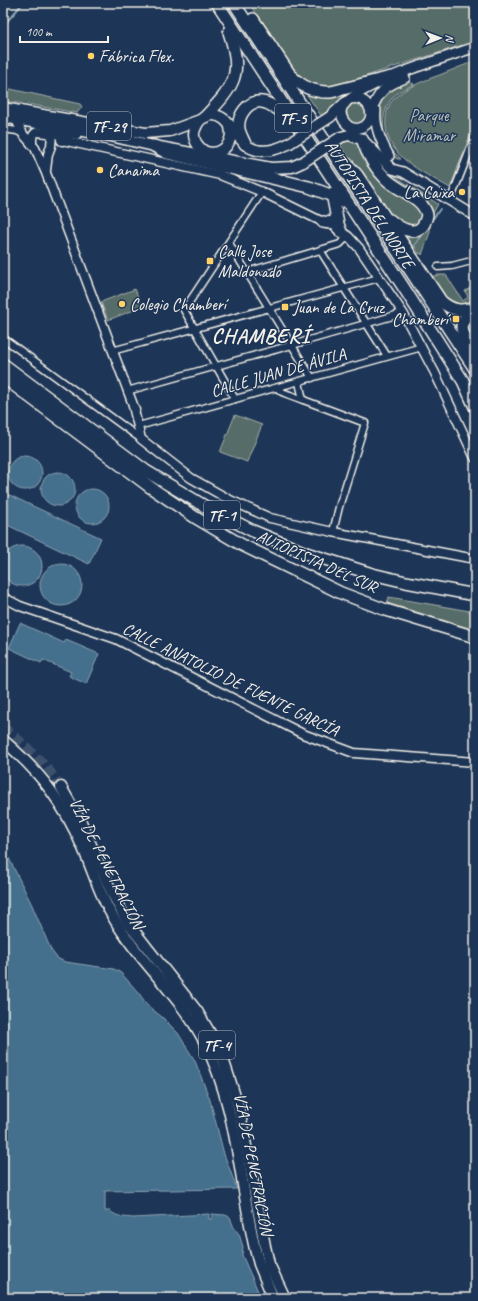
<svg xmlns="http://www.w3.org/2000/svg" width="478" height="1301" viewBox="0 0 478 1301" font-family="Caveat,sans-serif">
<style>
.green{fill:#576c68;stroke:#a6aea8}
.water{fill:#456f8d;stroke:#8ba3b1}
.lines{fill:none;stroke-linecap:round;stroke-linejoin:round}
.stream{stroke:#8ba3b1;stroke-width:2}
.trunk-tunnel{stroke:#3d516d;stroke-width:10;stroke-dasharray:10 5;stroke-linecap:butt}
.minor-casing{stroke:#f4f1e8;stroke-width:9}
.tertiary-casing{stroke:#f4f1e8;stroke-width:11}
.secondary-casing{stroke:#f4f1e8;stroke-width:12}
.primary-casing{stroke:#f4f1e8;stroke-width:13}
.trunk-casing{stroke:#f4f1e8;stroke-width:13}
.motorway-casing{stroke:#f4f1e8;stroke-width:14}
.minor{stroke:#1d3557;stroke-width:6}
.tertiary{stroke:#1d3557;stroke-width:8}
.secondary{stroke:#1d3557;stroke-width:9}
.primary{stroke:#1d3557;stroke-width:10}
.trunk{stroke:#1d3557;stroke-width:10}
.motorway{stroke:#1d3557;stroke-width:11}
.primary-bridge-casing{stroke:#f4f1e8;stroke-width:13;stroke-linecap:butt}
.primary-bridge{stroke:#1d3557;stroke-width:10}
.poi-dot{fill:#ffd166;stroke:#1d3557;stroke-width:1.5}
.labels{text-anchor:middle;stroke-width:3;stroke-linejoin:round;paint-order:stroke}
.shield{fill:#1d3557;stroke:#b4b9bc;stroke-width:1}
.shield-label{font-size:16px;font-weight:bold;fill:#f4f1e8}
.poi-label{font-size:17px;fill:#f4f1e8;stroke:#1d3557;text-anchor:start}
.park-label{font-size:17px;fill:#bdc2bb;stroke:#1d3557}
.street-label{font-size:17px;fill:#f4f1e8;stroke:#1d3557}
.district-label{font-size:21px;font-weight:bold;letter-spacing:1px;fill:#f4f1e8;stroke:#1d3557}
</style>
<rect width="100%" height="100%" fill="#1d3557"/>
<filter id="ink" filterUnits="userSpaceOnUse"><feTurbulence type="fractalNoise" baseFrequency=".025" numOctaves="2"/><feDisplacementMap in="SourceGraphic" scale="8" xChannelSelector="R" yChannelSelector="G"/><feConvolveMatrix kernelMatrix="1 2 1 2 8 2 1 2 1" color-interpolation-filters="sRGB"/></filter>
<g filter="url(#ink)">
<g class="green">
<path d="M249 3H457L475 8V41L344 83C323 89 309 87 294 70Z"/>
<path d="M475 61V122L450 188C423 172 381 155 386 117 387 108 391 100 399 94 407 88 417 84 426 80 443 74 459 67 475 61Z"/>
<path d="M406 81 414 84C407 88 400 90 395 95 381 108 380 133 390 148 393 152 398 156 401 159H397C390 153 384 145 381 136 377 123 375 102 387 92 392 87 400 84 406 81Z"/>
<polygon points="3,88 10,89 80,104 82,107 77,113 27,104 9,102 3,99"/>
<polygon points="303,89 353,91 342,97 336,106 322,117"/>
<path d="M356 101 368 107 365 121 358 124 350 122C342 113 346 105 356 101Z"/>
<path d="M349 139 356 141 416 203 422 216C421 218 420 222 418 223 398 241 348 157 339 143Z"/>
<polygon points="380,164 387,171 438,204 430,219 430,232 422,255 421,253 419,254 415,247 413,249 398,230 407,234 429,221"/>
<polygon points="438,275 446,275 463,301 468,297 465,291 474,286 475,302 468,306 447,303 430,277"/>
<polygon points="135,289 142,307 108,320 101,302"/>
<polygon points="235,415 262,425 247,462 220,452"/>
<polygon points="389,597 475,612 475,630 387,603"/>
</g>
<g class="water">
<circle cx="25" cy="473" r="17"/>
<circle cx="58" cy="489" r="17"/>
<circle cx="92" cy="506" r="17"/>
<polygon points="3,492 101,538 89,564 3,523"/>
<circle cx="22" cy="566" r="20"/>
<circle cx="61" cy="585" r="21"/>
<polygon points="20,623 64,643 66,640 99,654 86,684 69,676 71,672 43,660 41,663 9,648"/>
<path d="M3 846 32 905 51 950 57 958 65 962 114 969 121 973 138 992 148 1006 162 1017 178 1033 195 1061 210 1100 224 1154 237 1189 105 1191V1211H110C117 1217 124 1217 133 1218L209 1214V1219H212V1214L225 1215 230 1217 234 1228 239 1234 243 1247 242 1255 261 1298H3Z"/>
</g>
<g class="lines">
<g class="stream">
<polyline points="3,26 23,3"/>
<polyline points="432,220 440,209"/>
<polyline points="412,249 423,233"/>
</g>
<path class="trunk-tunnel" d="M3 727C25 745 45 763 61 787"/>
<g class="minor-casing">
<g id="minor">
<polyline points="3,129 17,131 23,134"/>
<polyline points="450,201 475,137"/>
<polyline points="229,243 312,378"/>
<polyline points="320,250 387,356"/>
<polyline points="438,267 452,266 475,260"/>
<polyline points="247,272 340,244 348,236"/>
<polyline points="3,338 141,439"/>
<polyline points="112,351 379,278"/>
<polyline points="299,382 303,400"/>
<polyline points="277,388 282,392 365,423 339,507 333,532"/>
<polyline points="127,391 292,345 403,313"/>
<polyline points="235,399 184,310 262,192"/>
<polyline points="142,425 422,347"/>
</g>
</g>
<g class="tertiary-casing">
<g id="tertiary">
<polyline points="16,120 23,134 35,148 46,173 135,410"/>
<polyline points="62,140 220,175 262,192 327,224"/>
<path d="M32 145C32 139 31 135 37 132L57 134 60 136 62 140"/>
<polyline points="46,170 48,154 51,146 52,134"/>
<polyline points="337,229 348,236 359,248 403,313 435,373 475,458"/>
<polyline points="133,406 141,439 191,478 230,500 270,518 333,532 475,559"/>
<polyline points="3,597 20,606 116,639 303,734 354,753 475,762"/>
</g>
</g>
<g class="secondary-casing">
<g id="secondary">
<path d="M350 99C371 94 379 122 360 128 347 131 336 115 344 104 348 100 354 96 359 93 394 72 436 61 475 47"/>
<path d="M376 110C374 127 381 141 389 156"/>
<path d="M371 112C378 92 385 86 405 78"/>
<polyline points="364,141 392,169 403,172 475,216"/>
</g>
</g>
<g class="primary-casing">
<g id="primary">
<polyline points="3,108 145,133 170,131 200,120"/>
<polyline points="3,117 106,135 154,146 271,168 292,167 303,162"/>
<polyline points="330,117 345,103"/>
<polyline points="341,137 349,135 362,139"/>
<path d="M62 140C65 132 69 132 76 134"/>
<path d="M204 151C196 145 191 136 196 127 198 122 202 118 206 116 228 109 234 138 249 147 261 154 276 150 288 144"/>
<path d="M207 152C223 156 234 142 230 127"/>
</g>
</g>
<g class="trunk-casing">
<g id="trunk">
<path d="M3 740C42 774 62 801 83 848 93 871 100 896 113 917 139 962 180 995 204 1041 237 1105 239 1180 255 1249L259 1264 273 1298"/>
<polyline points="61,787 81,822 112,893 127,922 197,1011 213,1038 221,1053 229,1077 239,1109 265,1246 269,1264 285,1298"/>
</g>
</g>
<g class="motorway-casing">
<g id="motorway">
<polyline points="217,3 404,288 463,381 475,407"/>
<polyline points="234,3 475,369"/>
<path d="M253 19 291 76C302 87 315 93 331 92L391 77"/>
<path d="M205 117C235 85 243 75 229 32"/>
<path d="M362 139C367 154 374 167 386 179 398 191 423 197 427 215 422 240 403 231 390 220"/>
<path d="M245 144C243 139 240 134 239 129 237 116 248 100 262 102 270 103 275 108 282 112"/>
<polyline points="154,146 167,153 309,187 330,195 340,202"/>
<path d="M347 164 357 175 441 301C452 311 462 312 475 307"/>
<polyline points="332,194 338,224 341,232"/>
<polyline points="323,222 332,223 336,219"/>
<path d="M475 309C453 324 463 335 475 352"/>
<polyline points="3,364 146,471 206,507 253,531 306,553 372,574 406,582 475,595"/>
<polyline points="3,377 150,487 196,518 242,545 341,593 386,610 475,637"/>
</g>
</g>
<use href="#minor" class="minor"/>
<use href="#tertiary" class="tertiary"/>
<use href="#secondary" class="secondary"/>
<use href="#primary" class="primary"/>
<use href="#trunk" class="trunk"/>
<use href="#motorway" class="motorway"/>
<g class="primary-bridge-casing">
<g id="primary-bridge">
<polyline points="288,144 330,117"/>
<polyline points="303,162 341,137"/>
</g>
</g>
<use href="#primary-bridge" class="primary-bridge"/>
</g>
</g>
<g class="poi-dot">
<circle cx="91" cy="56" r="4"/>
<circle cx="100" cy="170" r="4"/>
<circle cx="462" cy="192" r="4"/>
<rect x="206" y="257" width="8" height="8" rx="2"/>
<circle cx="122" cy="304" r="4"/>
<rect x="281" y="303" width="8" height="8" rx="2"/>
<rect x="452" y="315" width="8" height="8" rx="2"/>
</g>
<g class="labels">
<g class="shield">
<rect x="275" y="104" width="36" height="28" rx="3"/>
<rect x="87" y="112" width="44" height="28" rx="3"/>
<rect x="204" y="501" width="36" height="28" rx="3"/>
<rect x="199" y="1031" width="36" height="28" rx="3"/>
</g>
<g class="shield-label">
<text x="293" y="124">TF-5</text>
<text x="109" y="132">TF-29</text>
<text x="222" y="521">TF-1</text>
<text x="217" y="1051">TF-4</text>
</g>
<g class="poi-label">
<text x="99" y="62">Fábrica Flex.</text>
<text x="108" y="176">Canaima</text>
<text x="454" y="198" text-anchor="end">La Caixa</text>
<text x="218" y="257">Calle Jose<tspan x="218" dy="20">Maldonado</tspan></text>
<text x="130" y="310">Colegio Chamberí</text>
<text x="293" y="313">Juan de La Cruz</text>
<text x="448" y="325" text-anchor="end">Chamberí</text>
</g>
<g class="park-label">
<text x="429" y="121">Parque<tspan x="429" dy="20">Miramar</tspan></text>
</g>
<g class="street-label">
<text transform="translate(370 204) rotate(57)" y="6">AUTOPISTA DEL NORTE</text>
<text transform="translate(278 372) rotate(-16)" y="6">CALLE JUAN DE ÁVILA</text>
<text transform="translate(317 561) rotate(24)" y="6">AUTOPISTA DEL SUR</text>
<text transform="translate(231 679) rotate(26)" y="6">CALLE ANATOLIO DE FUENTE GARCÍA</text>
<text transform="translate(107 863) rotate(63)" y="6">VÍA DE PENETRACIÓN</text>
<text transform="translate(254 1164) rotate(79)" y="6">VÍA DE PENETRACIÓN</text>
</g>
<g class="district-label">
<text x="261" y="343">CHAMBERÍ</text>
</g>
</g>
<rect width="478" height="1301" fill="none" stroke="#1d3557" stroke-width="16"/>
<rect x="8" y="8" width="462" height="1285" fill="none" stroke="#f4f1e8" stroke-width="1.5" filter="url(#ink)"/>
<g transform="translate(440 38) rotate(89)" stroke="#1d3557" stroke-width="3" paint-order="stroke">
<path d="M0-3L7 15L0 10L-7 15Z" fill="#f4f1e8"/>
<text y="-6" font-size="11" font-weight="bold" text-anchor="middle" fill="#f4f1e8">N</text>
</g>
<path d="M20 36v6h88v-6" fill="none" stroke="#f4f1e8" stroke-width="2"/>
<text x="26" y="36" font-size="12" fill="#f4f1e8" stroke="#1d3557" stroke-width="3" paint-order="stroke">100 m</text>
</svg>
